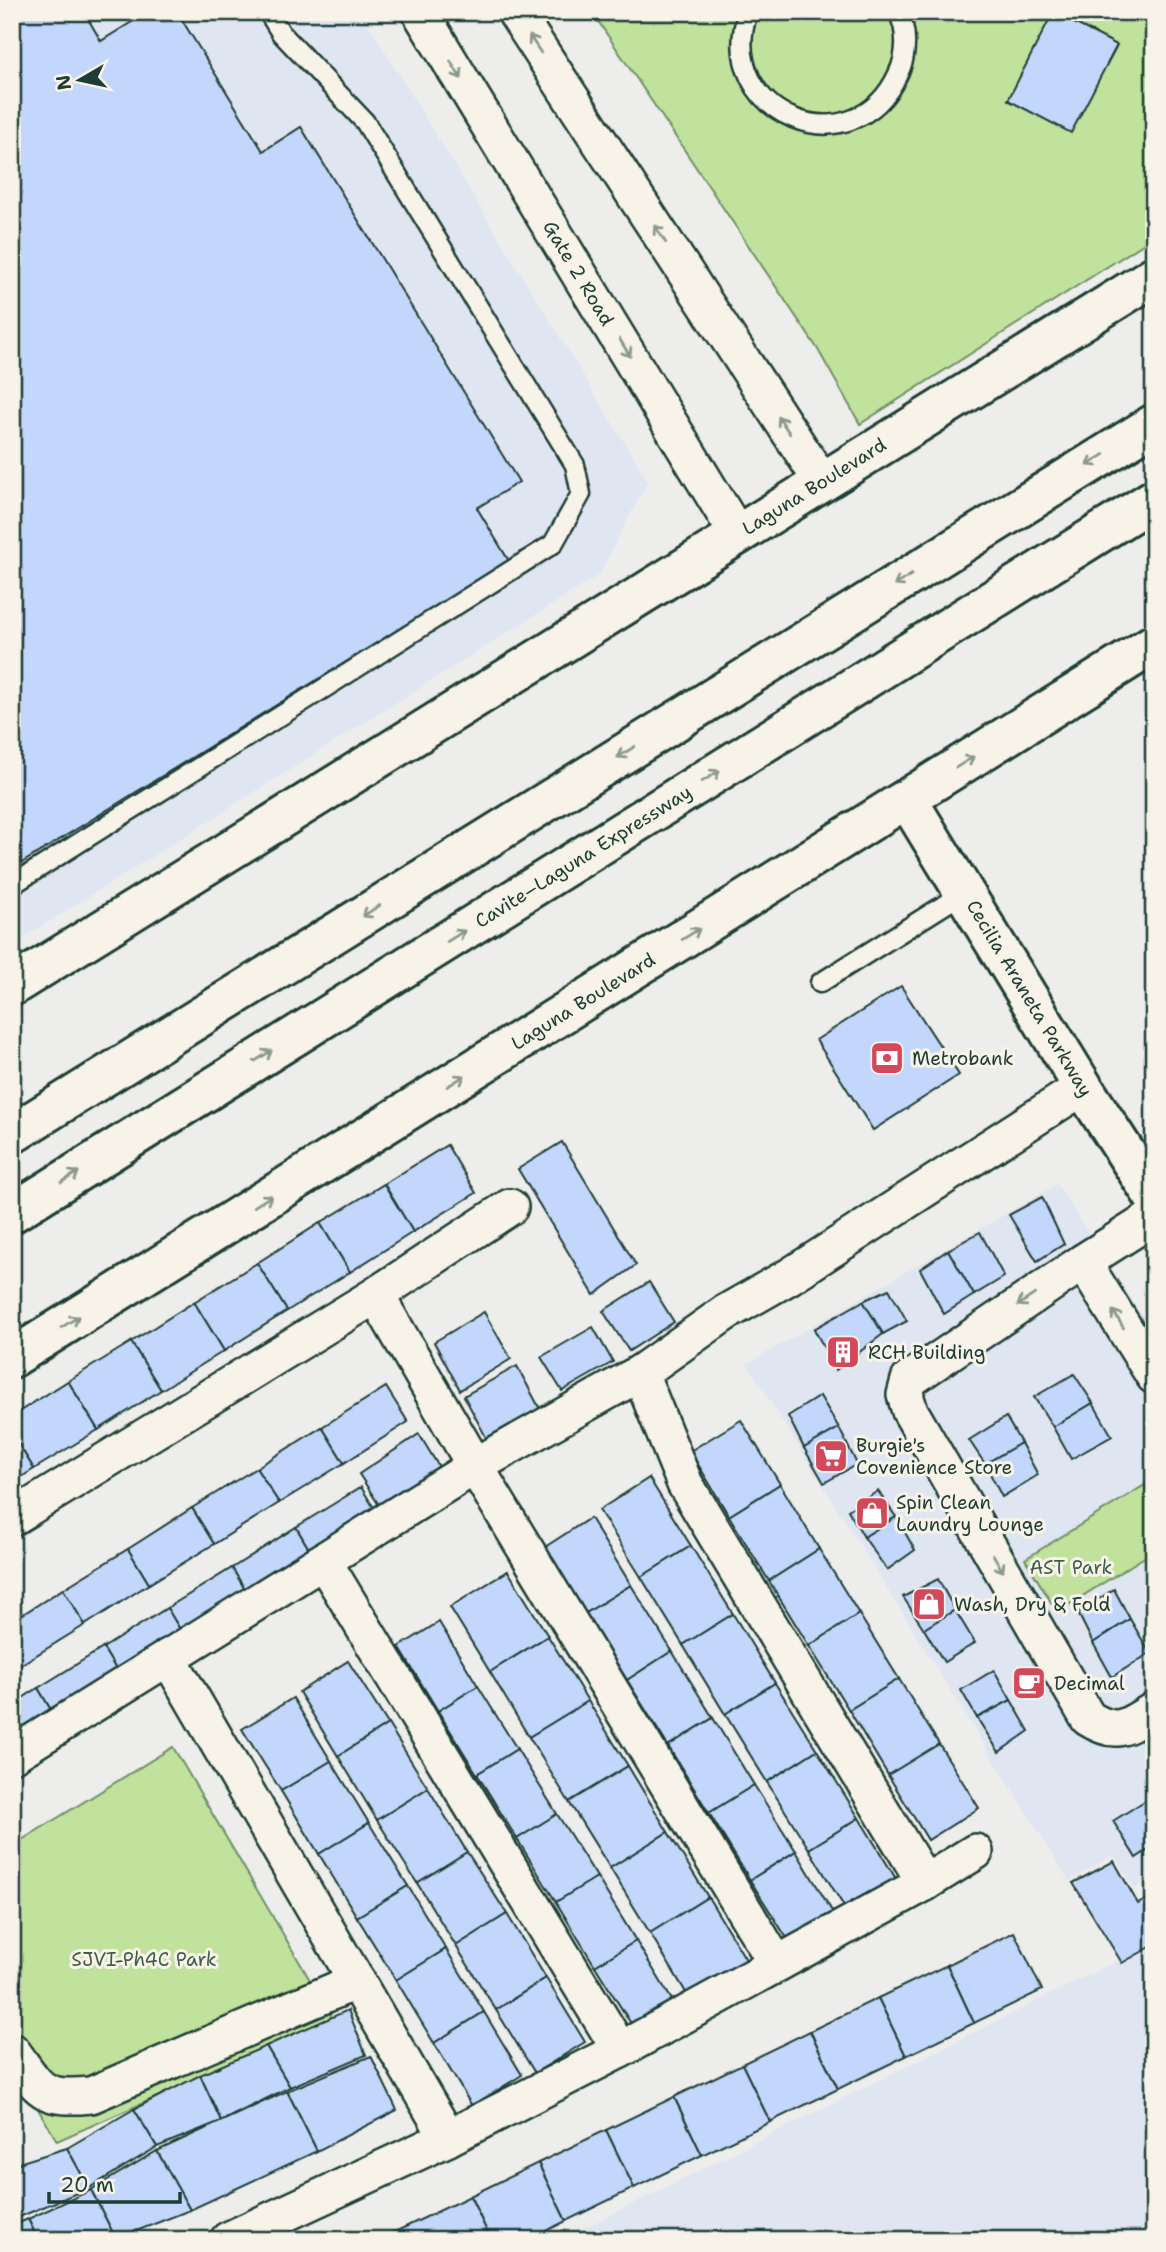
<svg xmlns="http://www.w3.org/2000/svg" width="1166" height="2252" viewBox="0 0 1166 2252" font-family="'Shantell Sans',sans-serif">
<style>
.built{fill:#e0e6f1}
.green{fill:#c0e29c;stroke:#709068;stroke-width:2}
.building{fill:#c3d7fc;stroke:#1f3d34;stroke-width:2}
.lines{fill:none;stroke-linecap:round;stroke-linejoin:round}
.lane-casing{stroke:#1f3d34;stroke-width:23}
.street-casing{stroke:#1f3d34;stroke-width:40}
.secondary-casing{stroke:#1f3d34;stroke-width:44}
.highway-casing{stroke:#1f3d34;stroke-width:44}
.lane{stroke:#f7f3e8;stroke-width:18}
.street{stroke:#f7f3e8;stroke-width:35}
.secondary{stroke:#f7f3e8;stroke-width:38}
.highway{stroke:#f7f3e8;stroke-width:38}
.oneway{stroke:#8b988e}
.labels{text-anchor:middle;stroke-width:6;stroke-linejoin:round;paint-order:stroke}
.street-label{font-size:19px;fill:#1f3d34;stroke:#f7f3e8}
.poi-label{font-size:19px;fill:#1f3d34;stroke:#f7f3e8;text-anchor:start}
.park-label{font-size:19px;fill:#3f5e49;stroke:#f7f3e8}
</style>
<rect width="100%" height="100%" fill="#ededec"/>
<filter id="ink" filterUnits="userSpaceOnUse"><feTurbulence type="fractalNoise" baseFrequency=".0143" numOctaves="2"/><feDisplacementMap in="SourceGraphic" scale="14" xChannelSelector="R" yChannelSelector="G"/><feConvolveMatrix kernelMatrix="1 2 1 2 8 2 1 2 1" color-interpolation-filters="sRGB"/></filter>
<g filter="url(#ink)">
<g class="built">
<polygon points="12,12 361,12 648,481 599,575 12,945"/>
<polygon points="1057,1184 1154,1335 1154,1877 1135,1889 1113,1855 1069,1881 747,1364"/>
<polygon points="1154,1942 1154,2240 560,2240"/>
</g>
<g class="green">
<polygon points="592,12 1154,12 1154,237 860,424 817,348"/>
<polygon points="1145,1485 1154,1500 1154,1551 1057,1612 1025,1559"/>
<polygon points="173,1747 333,2019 57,2141 12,2065 12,1846"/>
</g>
<g class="building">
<polygon points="12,12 84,12 101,41 148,12 177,12 263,151 301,127 519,482 477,508 509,561 12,869"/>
<polygon points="1053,12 1117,45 1071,133 1008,100"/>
<polygon points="901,986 959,1075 873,1130 816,1040"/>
<polygon points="562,1142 636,1265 594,1295 518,1169"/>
<polygon points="447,1145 476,1193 413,1232 384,1184"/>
<polygon points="384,1184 413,1232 350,1272 320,1223"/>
<polygon points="1042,1197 1064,1244 1037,1261 1009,1215"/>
<polygon points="320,1223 350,1272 287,1311 257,1263"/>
<polygon points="980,1232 1004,1277 974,1295 948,1250"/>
<polygon points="948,1250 974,1295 944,1314 920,1269"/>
<polygon points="257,1263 287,1311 224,1351 194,1302"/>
<polygon points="649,1282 674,1322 629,1351 603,1311"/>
<polygon points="889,1289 907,1321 883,1334 863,1301"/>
<polygon points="863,1301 883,1334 836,1370 814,1329"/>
<polygon points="194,1302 224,1351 161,1390 131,1342"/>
<polygon points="484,1312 511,1359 460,1390 434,1342"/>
<polygon points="593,1327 613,1362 562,1391 541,1357"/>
<polygon points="131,1342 161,1390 98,1430 68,1381"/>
<polygon points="517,1366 540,1409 488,1441 464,1396"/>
<polygon points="1074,1374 1093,1403 1053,1427 1034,1397"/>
<polygon points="68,1381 98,1430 34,1469 12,1434 12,1416"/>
<polygon points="386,1387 408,1422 344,1463 322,1427"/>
<polygon points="820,1396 839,1428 804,1448 788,1416"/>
<polygon points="1093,1403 1112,1436 1071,1459 1053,1427"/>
<polygon points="1006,1417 1021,1443 985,1464 969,1440"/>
<polygon points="741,1420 780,1484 729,1516 690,1451"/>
<polygon points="322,1427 344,1463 279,1503 256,1468"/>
<polygon points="839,1428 857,1464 824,1483 804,1448"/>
<polygon points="12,1434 34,1469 12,1483"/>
<polygon points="419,1434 439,1467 379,1505 359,1474"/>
<polygon points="1021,1443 1038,1475 1002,1497 985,1464"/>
<polygon points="256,1468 279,1503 214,1544 192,1508"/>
<polygon points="649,1478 691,1546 641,1577 599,1510"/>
<polygon points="780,1484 819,1549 769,1581 729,1516"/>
<polygon points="361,1487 379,1516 316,1561 296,1527"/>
<polygon points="878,1491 896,1517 864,1537 848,1510"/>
<polygon points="192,1508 214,1544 149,1584 128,1549"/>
<polygon points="896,1517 915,1550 887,1570 864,1537"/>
<polygon points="590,1518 631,1585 586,1613 545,1547"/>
<polygon points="296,1527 316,1561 252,1601 232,1568"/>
<polygon points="691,1546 733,1614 683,1645 641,1577"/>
<polygon points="128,1549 149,1584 85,1625 63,1589"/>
<polygon points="819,1549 859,1614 809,1646 769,1581"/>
<polygon points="232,1568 252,1601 187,1641 167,1608"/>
<polygon points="508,1571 548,1636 490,1672 450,1607"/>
<polygon points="938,1579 955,1610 924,1629 903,1597"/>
<polygon points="631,1585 672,1651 627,1680 586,1613"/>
<polygon points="63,1589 85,1625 20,1665 12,1652 12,1621"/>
<polygon points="1114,1589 1130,1619 1093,1643 1078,1613"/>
<polygon points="167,1608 187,1641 123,1681 103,1648"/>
<polygon points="955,1610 975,1643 944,1662 924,1629"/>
<polygon points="733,1614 775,1683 725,1714 683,1645"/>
<polygon points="859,1614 899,1679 849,1710 809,1646"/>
<polygon points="1130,1619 1150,1653 1112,1677 1093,1643"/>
<polygon points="439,1622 478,1686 438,1711 399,1647"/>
<polygon points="548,1636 588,1701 529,1737 490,1672"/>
<polygon points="103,1648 123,1681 58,1722 38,1688"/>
<polygon points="672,1651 713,1718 668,1746 627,1680"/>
<polygon points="348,1661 388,1724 338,1756 299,1692"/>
<polygon points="994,1670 1011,1700 977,1718 961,1690"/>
<polygon points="899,1679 939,1744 888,1775 849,1710"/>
<polygon points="775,1683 817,1750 767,1782 725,1714"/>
<polygon points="478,1686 517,1749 477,1774 438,1711"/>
<polygon points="38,1688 58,1722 12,1750 12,1705"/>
<polygon points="293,1698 331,1761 281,1791 242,1729"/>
<polygon points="1011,1700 1029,1731 999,1752 977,1718"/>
<polygon points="588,1701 628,1766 569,1802 529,1737"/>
<polygon points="713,1718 754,1785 709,1813 668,1746"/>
<polygon points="388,1724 428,1788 377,1820 338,1756"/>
<polygon points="939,1744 979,1808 928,1840 888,1775"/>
<polygon points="517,1749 557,1814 517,1839 477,1774"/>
<polygon points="817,1750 859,1818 809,1849 767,1782"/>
<polygon points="331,1761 369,1823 319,1854 281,1791"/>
<polygon points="628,1766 668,1832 610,1868 569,1802"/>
<polygon points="754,1785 796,1851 750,1880 709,1813"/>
<polygon points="428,1788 467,1852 417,1883 377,1820"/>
<polygon points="1154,1795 1154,1846 1136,1858 1113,1821"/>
<polygon points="557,1814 597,1877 556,1902 517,1839"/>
<polygon points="859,1818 901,1887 851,1918 809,1849"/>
<polygon points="369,1823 408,1886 357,1917 319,1854"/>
<polygon points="668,1832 708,1897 650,1933 610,1868"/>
<polygon points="796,1851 836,1918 792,1946 750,1880"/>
<polygon points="467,1852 507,1914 456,1946 417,1883"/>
<polygon points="1114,1861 1138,1904 1154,1895 1154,1945 1122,1963 1073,1883"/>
<polygon points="597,1877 636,1941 595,1966 556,1902"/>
<polygon points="408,1886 446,1949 396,1980 357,1917"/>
<polygon points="708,1897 748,1963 690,1999 650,1933"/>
<polygon points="507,1914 546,1978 496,2010 456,1946"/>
<polygon points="1014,1932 1042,1990 974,2023 947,1965"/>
<polygon points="636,1941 675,2005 635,2030 595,1966"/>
<polygon points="446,1949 484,2012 434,2043 396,1980"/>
<polygon points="947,1965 974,2023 906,2056 878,1998"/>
<polygon points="546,1978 585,2042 535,2073 496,2010"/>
<polygon points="878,1998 906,2056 838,2089 810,2031"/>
<polygon points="348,2010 366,2055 290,2087 266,2046"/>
<polygon points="484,2012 522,2075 472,2106 434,2043"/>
<polygon points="810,2031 838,2089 770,2122 742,2064"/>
<polygon points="266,2046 290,2087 221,2121 200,2075"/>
<polygon points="371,2056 397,2110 317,2151 287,2091"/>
<polygon points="742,2064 770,2122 702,2155 674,2097"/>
<polygon points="200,2075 221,2121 157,2147 134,2109"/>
<polygon points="287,2091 317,2151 190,2210 157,2151"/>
<polygon points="674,2097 702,2155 634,2188 606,2130"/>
<polygon points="134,2109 157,2147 89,2188 67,2148"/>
<polygon points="606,2130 634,2188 566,2221 538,2163"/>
<polygon points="67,2148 89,2188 12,2220 12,2165"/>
<polygon points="157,2151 190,2210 116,2239 91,2190"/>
<polygon points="538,2163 566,2221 528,2240 491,2240 470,2196"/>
<polygon points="91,2190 116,2239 38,2240 28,2219"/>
<polygon points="470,2196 491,2240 378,2240"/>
<polygon points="28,2219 38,2240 12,2240 12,2226"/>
</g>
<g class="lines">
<g class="lane-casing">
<g id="lane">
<path d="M748 12C713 114 853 172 898 74 907 56 908 31 898 12"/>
<polyline points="12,885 553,544 581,494 575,465 365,122 281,33 268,12"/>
<polyline points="820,983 965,892"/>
</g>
</g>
<g class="street-casing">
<g id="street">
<polyline points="420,12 737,534"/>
<polyline points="515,12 822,482"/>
<path d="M1154 1217 1083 1262 909 1380 905 1395 910 1411 1088 1718C1118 1737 1127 1726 1154 1710"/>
<polyline points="1083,1262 1154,1376"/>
<polyline points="376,1295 475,1466 776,1963"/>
<polyline points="640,1373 685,1484 925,1883"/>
<polyline points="12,1518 376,1295 510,1207"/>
<polyline points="324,1562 620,2050"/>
<polyline points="168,1657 448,2138"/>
<polyline points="12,1755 475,1466 640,1373 725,1313 790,1276 1083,1087"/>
<path d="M12 2051C40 2089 39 2100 91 2095L357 1981"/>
<polyline points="228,2240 448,2138 620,2050 925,1883 975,1852"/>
</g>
</g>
<g class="secondary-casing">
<g id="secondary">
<polyline points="907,799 1083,1087 1154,1197"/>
<polyline points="12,986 1154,276"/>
<polyline points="12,1358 1154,644"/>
</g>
</g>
<g class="highway-casing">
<g id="highway">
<polyline points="12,1134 1154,424"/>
<polyline points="12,1213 1154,499"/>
</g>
</g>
<use href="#lane" class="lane"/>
<use href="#street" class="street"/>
<use href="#secondary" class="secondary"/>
<use href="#highway" class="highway"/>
</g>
<defs><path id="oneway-shaft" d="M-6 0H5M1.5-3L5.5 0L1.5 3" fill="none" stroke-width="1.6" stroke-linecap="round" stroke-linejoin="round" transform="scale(1.75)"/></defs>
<g class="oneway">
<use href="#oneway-shaft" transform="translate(535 44) rotate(-123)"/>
<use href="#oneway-shaft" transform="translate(456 70) rotate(58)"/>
<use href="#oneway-shaft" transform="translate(660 234) rotate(-123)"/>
<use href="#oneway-shaft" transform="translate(625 348) rotate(59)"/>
<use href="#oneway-shaft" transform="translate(784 425) rotate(-123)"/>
<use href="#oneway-shaft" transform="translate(1096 460) rotate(148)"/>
<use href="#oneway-shaft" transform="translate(903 580) rotate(148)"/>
<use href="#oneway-shaft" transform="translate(626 752) rotate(148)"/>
<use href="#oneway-shaft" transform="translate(965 762) rotate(-32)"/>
<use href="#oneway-shaft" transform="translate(711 776) rotate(-32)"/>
<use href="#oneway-shaft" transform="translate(371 911) rotate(148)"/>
<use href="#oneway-shaft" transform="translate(691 934) rotate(-32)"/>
<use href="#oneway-shaft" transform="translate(456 936) rotate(-32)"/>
<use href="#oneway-shaft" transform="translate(263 1056) rotate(-32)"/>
<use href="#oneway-shaft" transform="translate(456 1081) rotate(-32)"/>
<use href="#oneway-shaft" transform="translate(70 1177) rotate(-32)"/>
<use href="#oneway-shaft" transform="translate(263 1201) rotate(-32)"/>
<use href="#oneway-shaft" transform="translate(1026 1300) rotate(146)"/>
<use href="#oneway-shaft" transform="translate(1118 1319) rotate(-122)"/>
<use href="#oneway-shaft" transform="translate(70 1322) rotate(-32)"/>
<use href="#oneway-shaft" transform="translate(998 1563) rotate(60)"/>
</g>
</g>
<defs>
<g id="bank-square" transform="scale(1.75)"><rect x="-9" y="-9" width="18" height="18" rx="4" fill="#d1495b" stroke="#f7f3e8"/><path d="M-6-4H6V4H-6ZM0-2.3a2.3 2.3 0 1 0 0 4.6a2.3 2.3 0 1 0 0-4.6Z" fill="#fff"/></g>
<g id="building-square" transform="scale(1.75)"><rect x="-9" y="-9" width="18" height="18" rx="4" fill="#d1495b" stroke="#f7f3e8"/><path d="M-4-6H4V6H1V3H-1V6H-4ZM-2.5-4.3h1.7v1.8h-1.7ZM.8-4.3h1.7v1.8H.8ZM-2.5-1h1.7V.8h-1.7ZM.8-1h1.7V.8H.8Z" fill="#fff"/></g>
<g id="supermarket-square" transform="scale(1.75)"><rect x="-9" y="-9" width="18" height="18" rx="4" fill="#d1495b" stroke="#f7f3e8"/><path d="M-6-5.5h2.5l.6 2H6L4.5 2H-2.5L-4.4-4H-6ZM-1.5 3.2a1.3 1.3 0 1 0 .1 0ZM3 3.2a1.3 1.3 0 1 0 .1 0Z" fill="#fff"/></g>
<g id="shop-square" transform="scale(1.75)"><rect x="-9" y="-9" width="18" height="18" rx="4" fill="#d1495b" stroke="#f7f3e8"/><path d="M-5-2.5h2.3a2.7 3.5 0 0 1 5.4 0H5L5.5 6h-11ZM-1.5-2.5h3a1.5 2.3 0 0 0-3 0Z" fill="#fff"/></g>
<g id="cafe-square" transform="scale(1.75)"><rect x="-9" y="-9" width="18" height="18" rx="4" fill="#d1495b" stroke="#f7f3e8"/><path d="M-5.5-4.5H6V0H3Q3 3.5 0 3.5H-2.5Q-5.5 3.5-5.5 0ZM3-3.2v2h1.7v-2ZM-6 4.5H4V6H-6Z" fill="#fff"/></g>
</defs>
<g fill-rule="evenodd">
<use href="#bank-square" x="887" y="1058"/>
<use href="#building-square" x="843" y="1352"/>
<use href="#supermarket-square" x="831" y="1456"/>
<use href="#shop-square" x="872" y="1513"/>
<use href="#shop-square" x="929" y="1604"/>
<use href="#cafe-square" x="1029" y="1683"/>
</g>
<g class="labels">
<g class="street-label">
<text transform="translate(579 273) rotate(59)" y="7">Gate 2 Road</text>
<text transform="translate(814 486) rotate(-32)" y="7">Laguna Boulevard</text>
<text transform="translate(583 856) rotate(-32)" y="7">Cavite–Laguna Expressway</text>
<text transform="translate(1030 998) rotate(59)" y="7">Cecilia Araneta Parkway</text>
<text transform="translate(583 1001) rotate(-32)" y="7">Laguna Boulevard</text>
</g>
<g class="poi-label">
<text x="912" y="1065">Metrobank</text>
<text x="868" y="1359">RCH Building</text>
<text x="856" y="1452">Burgie's<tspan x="856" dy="22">Covenience Store</tspan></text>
<text x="896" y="1509">Spin Clean<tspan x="896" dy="22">Laundry Lounge</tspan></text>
<text x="954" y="1611">Wash, Dry &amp; Fold</text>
<text x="1054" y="1690">Decimal</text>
</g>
<g class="park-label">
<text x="1071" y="1574">AST Park</text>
<text x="144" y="1966">SJVI-Ph4C Park</text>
</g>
</g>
<rect width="1166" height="2252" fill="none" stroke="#f7f3e8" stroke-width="42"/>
<rect x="21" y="21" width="1124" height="2210" fill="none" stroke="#1f3d34" stroke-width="2.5" filter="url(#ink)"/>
<g transform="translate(80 80) rotate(261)" stroke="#f7f3e8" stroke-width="5" paint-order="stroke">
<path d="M0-5L12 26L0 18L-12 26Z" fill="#1f3d34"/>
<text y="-10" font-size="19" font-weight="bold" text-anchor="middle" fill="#1f3d34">N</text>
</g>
<path d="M49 2192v10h131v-10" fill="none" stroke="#1f3d34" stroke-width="3.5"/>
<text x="60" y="2192" font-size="21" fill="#1f3d34" stroke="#f7f3e8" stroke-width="5" paint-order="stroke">20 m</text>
</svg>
